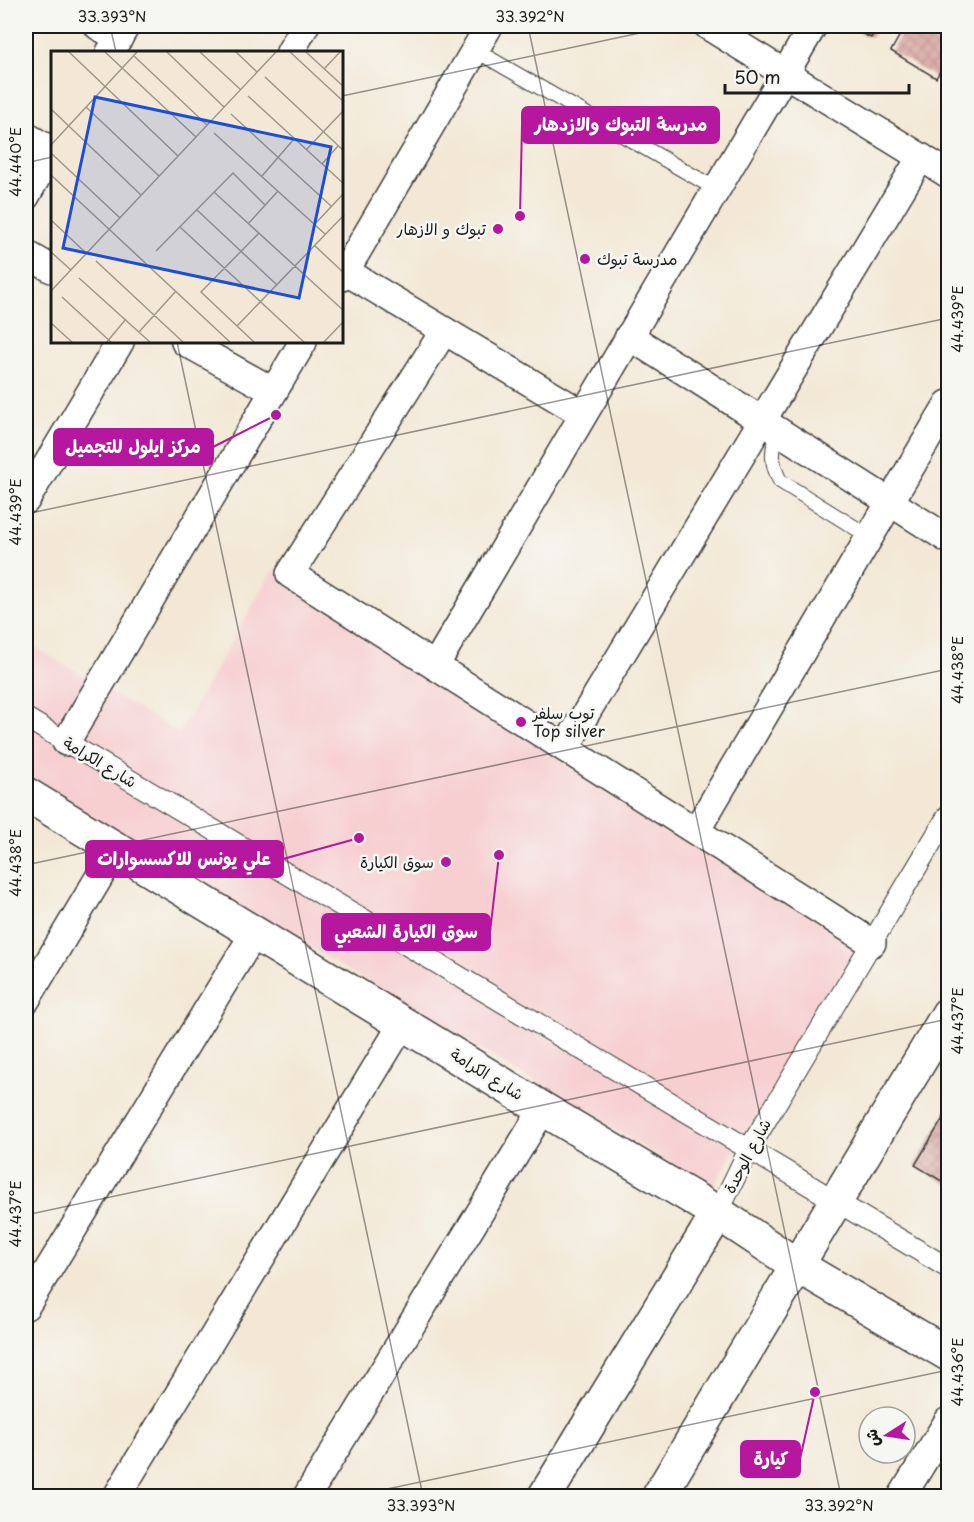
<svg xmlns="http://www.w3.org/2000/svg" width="974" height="1522" viewBox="0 0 974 1522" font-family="'Playpen Sans','Playpen Sans Arabic',sans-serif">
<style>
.built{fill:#f7cfd1}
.building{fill:url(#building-cross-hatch)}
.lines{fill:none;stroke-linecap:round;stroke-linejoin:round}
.service-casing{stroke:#3c3b38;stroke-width:16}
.pedestrian-casing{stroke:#3c3b38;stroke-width:22}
.minor-casing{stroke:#3c3b38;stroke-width:30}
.tertiary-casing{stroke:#3c3b38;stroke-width:36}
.service{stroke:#fff;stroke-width:14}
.pedestrian{stroke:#fff;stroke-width:20}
.minor{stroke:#fff;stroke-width:27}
.tertiary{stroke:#fff;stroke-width:33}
.ticks{fill:none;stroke:#1c1c1c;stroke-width:1.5;stroke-opacity:0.45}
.poi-dot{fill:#b5179e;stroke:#f6f6f2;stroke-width:2}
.labels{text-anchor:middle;stroke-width:5;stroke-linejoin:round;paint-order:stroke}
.poi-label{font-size:16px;fill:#1c1c1c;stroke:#f6f6f2;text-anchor:end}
.street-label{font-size:16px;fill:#1c1c1c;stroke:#f6f6f2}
.inset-road{fill:none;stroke:#9d968b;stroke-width:1.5}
.view{fill:#1d4ed8;fill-opacity:0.15;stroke:#1d4ed8;stroke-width:3}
.inset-edge{fill:none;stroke:#1c1c1c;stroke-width:3}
.leader{fill:none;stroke:#b5179e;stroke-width:2}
.callout-dot{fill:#b5179e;stroke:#f6f6f2;stroke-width:2}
.callout{fill:#b5179e;stroke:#b5179e;stroke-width:2}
.callout-label{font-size:18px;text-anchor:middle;font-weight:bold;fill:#fff}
.neatline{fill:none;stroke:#1c1c1c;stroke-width:2}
.ticks-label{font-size:15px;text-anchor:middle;fill:#1c1c1c}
</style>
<defs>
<pattern id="building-cross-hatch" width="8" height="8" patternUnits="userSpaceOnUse" patternTransform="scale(1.5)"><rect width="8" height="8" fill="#d49894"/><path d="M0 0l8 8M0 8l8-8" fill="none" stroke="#ab7b78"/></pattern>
</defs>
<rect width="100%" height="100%" fill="#f6f6f2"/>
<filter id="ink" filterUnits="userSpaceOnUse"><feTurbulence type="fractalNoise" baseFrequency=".0167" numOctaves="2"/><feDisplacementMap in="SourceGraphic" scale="12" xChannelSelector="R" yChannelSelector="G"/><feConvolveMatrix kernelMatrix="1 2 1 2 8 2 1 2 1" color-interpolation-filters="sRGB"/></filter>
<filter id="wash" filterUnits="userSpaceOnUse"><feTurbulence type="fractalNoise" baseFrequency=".008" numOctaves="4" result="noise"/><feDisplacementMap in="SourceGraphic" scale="24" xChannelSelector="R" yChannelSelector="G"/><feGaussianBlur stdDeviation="1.35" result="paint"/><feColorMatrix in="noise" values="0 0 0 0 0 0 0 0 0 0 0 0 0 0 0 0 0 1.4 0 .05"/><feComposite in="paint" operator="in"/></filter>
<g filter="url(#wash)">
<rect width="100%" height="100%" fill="#f3e8d5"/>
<polygon class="built" points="273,570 858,945 712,1188 26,778 26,642 179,733"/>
<g id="blocks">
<g class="building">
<polygon points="848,26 878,26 871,38"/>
<polygon points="905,26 948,26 948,57 936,78 891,51"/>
<polygon points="948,1110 948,1185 915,1165"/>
</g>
</g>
</g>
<g filter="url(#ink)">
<use href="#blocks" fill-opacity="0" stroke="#3c3b38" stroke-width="1.5"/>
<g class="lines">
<g class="service-casing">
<g id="service">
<polyline points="475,50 716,189"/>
<path d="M777 431C772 452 770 461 780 481L870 537"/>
</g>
</g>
<g class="pedestrian-casing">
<g id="pedestrian">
<polyline points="26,718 948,1268"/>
<polyline points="718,1213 749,1149 948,815"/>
</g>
</g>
<g class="minor-casing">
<g id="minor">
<polyline points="98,26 119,38"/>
<polyline points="708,26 948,174"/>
<polyline points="110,52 126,26"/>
<polyline points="290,52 305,26"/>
<polyline points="26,136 52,151"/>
<polyline points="26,196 52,150"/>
<polyline points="26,254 52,269"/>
<polyline points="345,271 583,414"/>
<polyline points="342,277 489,26"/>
<polyline points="444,331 290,574 872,943"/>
<polyline points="629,336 948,539"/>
<polyline points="185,342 273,391"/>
<polyline points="26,500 120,342"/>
<polyline points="435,666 813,26"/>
<polyline points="66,742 303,342"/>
<polyline points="565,748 921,157"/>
<polyline points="696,831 948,404"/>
<polyline points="26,1000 116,849"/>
<polyline points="26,1306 255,932"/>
<polyline points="117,1496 403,1023"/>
<polyline points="307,1496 543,1109"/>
<polyline points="902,1496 948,1421"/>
</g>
</g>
<g class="tertiary-casing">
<g id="tertiary">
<polyline points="26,794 543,1109 718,1213 798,1266 948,1354"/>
<polyline points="545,1496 718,1213"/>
<polyline points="659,1496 948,1014"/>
</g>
</g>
<use href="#service" class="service"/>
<use href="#pedestrian" class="pedestrian"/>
<use href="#minor" class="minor"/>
<use href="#tertiary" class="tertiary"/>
</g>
</g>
<path class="ticks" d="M110 26 116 52M528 26 841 1496M946 26 948 36M342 96 673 26M26 163 52 157M177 342 423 1496M26 514 948 318M26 865 948 669M26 1215 948 1019M354 1496 948 1370"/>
<g class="poi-dot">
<circle cx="498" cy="229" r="6"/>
<circle cx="585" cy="259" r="6"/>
<circle cx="521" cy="722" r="6"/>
<circle cx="446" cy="862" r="6"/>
</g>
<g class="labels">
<g class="poi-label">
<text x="486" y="235">تبوك و الازهار</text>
<text x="597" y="265" text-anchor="start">مدرسة تبوك</text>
<text x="533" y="719" text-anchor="start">توب سلفر<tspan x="533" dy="18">Top silver</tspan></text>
<text x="434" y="868">سوق الكيارة</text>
</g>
<g class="street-label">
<text transform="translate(100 762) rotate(31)" y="6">شارع الكرامة</text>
<text transform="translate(487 1074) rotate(32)" y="6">شارع الكرامة</text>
<text transform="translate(747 1156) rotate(-62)" y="6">شارع الوحدة</text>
</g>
</g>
<g transform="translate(51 51)">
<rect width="292" height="292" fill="#f3e8d5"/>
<path class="inset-road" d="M18 1 127 105M54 1 145 86M116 1 173 56M149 1 190 39M185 1 206 21M239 1 293 51M255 1 293 36M83 5 156 74M273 18 289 1M214 26 293 100M197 45 293 133M35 56 108 125M0 58 90 144M180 63 280 155M163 82 274 183M0 94 86 1M255 99 293 59M0 102 69 167M271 113 287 95M0 124 180 292M211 125 243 88M163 141 293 260M146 159 226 234M0 169 35 202M197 173 227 140M263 174 293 142M129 176 254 292M263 194 293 222M105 200 182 122 214 154M0 201 20 219M45 210 133 292M28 227 100 292M0 240 225 1M11 246 61 292M0 272 22 292M186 275 293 164M88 281 125 240M55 292 75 268M204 292 150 241 208 182M272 292 293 270"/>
<path class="view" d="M44 46 280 96 248 247 12 197Z"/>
<rect width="292" height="292" class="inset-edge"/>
</g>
<path class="leader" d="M520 216L522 125M276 415L213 447M359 838L283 859M499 855L490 932M815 1392L800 1459"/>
<g class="callout-dot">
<circle cx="520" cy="216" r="6"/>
<circle cx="276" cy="415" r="6"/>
<circle cx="359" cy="838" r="6"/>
<circle cx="499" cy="855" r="6"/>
<circle cx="815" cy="1392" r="6"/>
</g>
<g class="callout">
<rect x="522" y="107" width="197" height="36" rx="6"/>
<rect x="54" y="429" width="159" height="36" rx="6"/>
<rect x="86" y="841" width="197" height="36" rx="6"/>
<rect x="322" y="914" width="168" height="36" rx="6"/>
<rect x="741" y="1441" width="59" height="36" rx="6"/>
</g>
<g class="callout-label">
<text x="621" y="131">مدرسة التبوك والازدهار</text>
<text x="133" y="453">مركز ايلول للتجميل</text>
<text x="184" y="865">علي يونس للاكسسوارات</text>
<text x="406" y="938">سوق الكيارة الشعبي</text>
<text x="771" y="1465">كيارة</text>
</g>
<rect width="974" height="1522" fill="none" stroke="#f6f6f2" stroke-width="66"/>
<g transform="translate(887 1435) rotate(258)"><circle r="28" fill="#f6f6f2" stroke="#9f9f9c" stroke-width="1.5"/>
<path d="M0-4.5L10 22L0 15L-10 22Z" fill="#b5179e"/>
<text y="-9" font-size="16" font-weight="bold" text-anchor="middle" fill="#1c1c1c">ش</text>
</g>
<path d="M725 84v9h184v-9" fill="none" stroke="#1c1c1c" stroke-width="3"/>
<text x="734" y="84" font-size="18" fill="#1c1c1c" stroke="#f6f6f2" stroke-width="4.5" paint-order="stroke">50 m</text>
<rect x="33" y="33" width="908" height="1456" class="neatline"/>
<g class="ticks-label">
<text x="112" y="22">33.393°N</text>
<text x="530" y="22">33.392°N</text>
<text transform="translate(16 162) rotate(-90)" y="5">44.440°E</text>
<text transform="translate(958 319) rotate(-90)" y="5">44.439°E</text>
<text transform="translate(16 512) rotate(-90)" y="5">44.439°E</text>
<text transform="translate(958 670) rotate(-90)" y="5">44.438°E</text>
<text transform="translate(16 863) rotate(-90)" y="5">44.438°E</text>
<text transform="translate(958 1021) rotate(-90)" y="5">44.437°E</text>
<text transform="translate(16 1214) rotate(-90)" y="5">44.437°E</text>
<text transform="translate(958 1372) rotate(-90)" y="5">44.436°E</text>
<text x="421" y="1511">33.393°N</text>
<text x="839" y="1511">33.392°N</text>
</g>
</svg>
